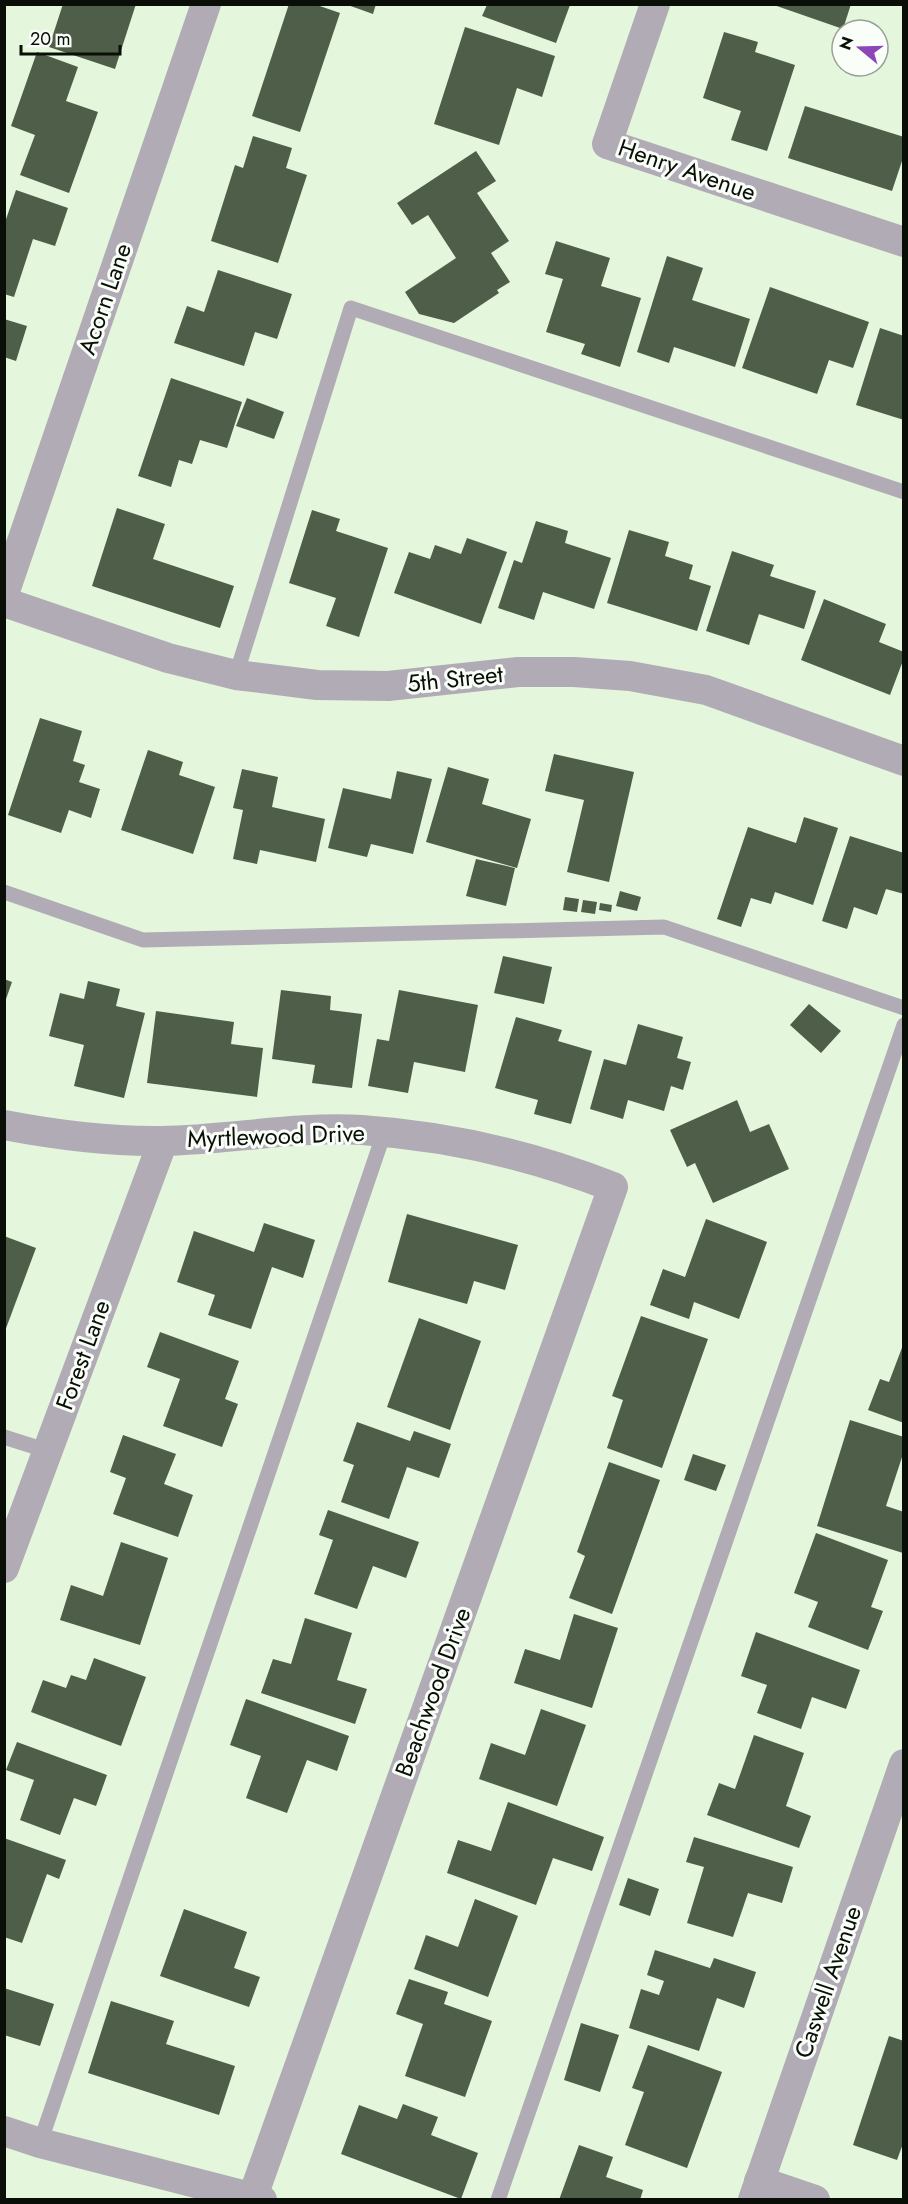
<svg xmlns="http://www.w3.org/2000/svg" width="908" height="2204" viewBox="0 0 908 2204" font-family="Jost,sans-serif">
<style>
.building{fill:#4f5e49}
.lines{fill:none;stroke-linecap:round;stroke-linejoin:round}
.lane{stroke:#b1abb6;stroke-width:15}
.street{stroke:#b1abb6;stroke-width:30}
.labels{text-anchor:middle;stroke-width:6;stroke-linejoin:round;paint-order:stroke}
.street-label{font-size:24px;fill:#090f07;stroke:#fafef9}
</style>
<rect width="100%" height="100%" fill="#e4f6dc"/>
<g class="building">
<polygon points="63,4 136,4 115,69 49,47"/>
<polygon points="289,4 314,4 340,13 300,132 252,116"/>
<polygon points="345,4 376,4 373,14"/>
<polygon points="771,4 851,4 843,29"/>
<polygon points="487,5 570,5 556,43 482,16"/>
<polygon points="465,27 555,56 542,97 517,88 499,145 434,124"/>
<polygon points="724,32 758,42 755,52 795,65 767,151 731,140 741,111 703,98"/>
<polygon points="37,52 78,67 66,101 98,112 69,193 20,175 35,135 11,126"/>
<polygon points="805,106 904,137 904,155 892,191 788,158"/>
<polygon points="253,136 292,148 286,168 307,175 278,263 211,241 235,165 243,168"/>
<polygon points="476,151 496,181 477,193 509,241 491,253 510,282 497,290 499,293 454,323 419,314 405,292 456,258 428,215 412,225 397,203"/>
<polygon points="16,190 68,208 55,246 33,239 14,297 4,294 4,225"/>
<polygon points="556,241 610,258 601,286 641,298 620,367 581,354 585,344 546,332 563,279 545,274"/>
<polygon points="667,256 703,268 692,300 750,319 735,367 674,347 669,363 637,352"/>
<polygon points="218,270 292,294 277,339 255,332 244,366 174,343 187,306 204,312"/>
<polygon points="770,287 869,322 853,368 829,360 817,394 742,368"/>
<polygon points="4,319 27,326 16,361 4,357"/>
<polygon points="880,328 904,336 904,420 856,405"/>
<polygon points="171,378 242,402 227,448 200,440 192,464 179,460 171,487 138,476"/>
<polygon points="247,398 284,412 274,439 236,426"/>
<polygon points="117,508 165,524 153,559 234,586 220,628 92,586"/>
<polygon points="312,510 340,519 336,531 388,548 359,637 326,626 336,598 289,583"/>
<polygon points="536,521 568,531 565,543 611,558 594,609 543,592 534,620 498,608 514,560 522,563"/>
<polygon points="629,530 669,542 665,556 693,565 689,579 711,586 697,631 607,603"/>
<polygon points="467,538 507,552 481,624 394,593 409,552 430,559 435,545 461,554"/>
<polygon points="732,551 774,565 770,576 816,591 804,629 759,614 749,645 706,631"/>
<polygon points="824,599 886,624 879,642 904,652 904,658 890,695 801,660"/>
<polygon points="40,718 82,731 73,761 85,765 79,782 100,789 91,818 69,810 61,833 8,815"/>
<polygon points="148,750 183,762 179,775 215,787 193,854 121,830"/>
<polygon points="554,754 634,772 609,882 567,872 584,800 545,791"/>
<polygon points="448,767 489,779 482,804 531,819 517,868 426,842"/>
<polygon points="242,769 278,777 272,807 325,819 316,862 260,850 257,864 233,859 243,810 233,808"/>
<polygon points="397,771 432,779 413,854 371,844 367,857 328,848 343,788 391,799"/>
<polygon points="804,817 838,828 813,905 775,892 771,904 751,898 741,927 717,919 748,827 796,843"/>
<polygon points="850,836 904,853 904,894 886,889 877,915 854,907 847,929 822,921"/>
<polygon points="476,859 515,868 506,906 466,896"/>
<polygon points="620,891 641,897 637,911 616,906"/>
<polygon points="565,897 579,899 577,912 563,910"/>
<polygon points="583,900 597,902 595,914 581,912"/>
<polygon points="600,903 612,905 611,912 599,910"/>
<polygon points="503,956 552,967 544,1004 494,993"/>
<polygon points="4,979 12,982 5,1002 4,1002"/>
<polygon points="88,981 120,989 116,1006 145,1013 124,1098 74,1086 84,1045 49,1036 60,993 84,999"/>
<polygon points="281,990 331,996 330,1010 362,1014 352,1088 312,1083 315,1065 272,1059"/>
<polygon points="399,990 478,1005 465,1072 414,1062 408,1093 368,1086 377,1039 389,1041"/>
<polygon points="809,1004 841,1031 821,1053 790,1025"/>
<polygon points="156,1011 234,1022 231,1044 263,1048 257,1097 147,1083"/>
<polygon points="516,1017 562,1030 558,1041 592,1051 571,1124 534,1114 538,1100 495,1088"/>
<polygon points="638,1024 683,1037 677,1058 691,1062 683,1090 671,1086 664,1111 628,1100 623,1119 590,1109 604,1059 626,1065"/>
<polygon points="737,1100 750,1132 769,1124 789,1169 713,1203 695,1163 687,1167 670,1130"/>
<polygon points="407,1214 518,1245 505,1290 474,1281 467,1304 388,1282"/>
<polygon points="706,1219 767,1242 739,1319 694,1302 689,1319 650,1305 663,1269 685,1277"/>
<polygon points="264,1223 315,1240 303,1278 272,1267 251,1329 208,1315 215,1295 177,1282 194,1231 254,1252"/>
<polygon points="4,1236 36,1248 5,1331 4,1331"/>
<polygon points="641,1316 708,1339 662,1468 607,1448 623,1400 612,1396"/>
<polygon points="419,1318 481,1341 450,1430 387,1407"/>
<polygon points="160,1332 239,1361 225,1399 238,1404 222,1447 163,1426 180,1379 147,1367"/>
<polygon points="903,1345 904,1345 904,1423 868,1410 880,1379 889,1382"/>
<polygon points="850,1420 904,1437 904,1451 886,1506 904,1512 903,1553 817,1526"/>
<polygon points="357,1422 410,1441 414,1431 451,1444 439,1478 407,1467 389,1519 341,1502 354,1465 343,1461"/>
<polygon points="123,1435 176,1454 164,1484 193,1495 178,1537 113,1514 126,1478 110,1472"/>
<polygon points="693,1454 726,1465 716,1491 684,1480"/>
<polygon points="609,1462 660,1480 612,1614 569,1598 585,1556 577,1552"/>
<polygon points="328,1510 419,1542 406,1578 373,1566 357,1609 314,1594 333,1540 319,1535"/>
<polygon points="816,1533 888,1560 871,1607 883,1611 868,1650 808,1627 818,1602 794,1593"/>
<polygon points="121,1542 168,1558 140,1645 60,1620 71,1585 103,1596"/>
<polygon points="574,1614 618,1628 592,1708 514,1683 525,1649 560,1660"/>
<polygon points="305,1618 352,1633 337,1680 367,1689 355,1724 261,1693 273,1659 291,1664"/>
<polygon points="756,1632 860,1670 846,1709 812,1697 801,1729 757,1713 767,1685 741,1676"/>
<polygon points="94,1658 146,1677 121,1746 31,1712 43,1680 66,1688 71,1675 86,1680"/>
<polygon points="246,1699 349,1736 337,1771 307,1760 287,1813 246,1798 261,1756 230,1745"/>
<polygon points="541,1709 586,1725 557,1806 479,1779 491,1743 525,1755"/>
<polygon points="754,1735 804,1753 786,1806 811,1816 799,1848 707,1815 719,1783 735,1789"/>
<polygon points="17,1742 107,1775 96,1806 74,1798 60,1835 20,1820 34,1780 6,1770"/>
<polygon points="508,1802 604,1837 592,1871 553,1858 536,1905 447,1873 458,1840 491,1851"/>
<polygon points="694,1837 793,1867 782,1903 748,1893 733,1937 687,1923 704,1867 686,1862"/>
<polygon points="4,1838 66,1860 59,1879 47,1874 22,1943 4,1937"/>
<polygon points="628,1878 659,1889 650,1916 619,1905"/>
<polygon points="475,1899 518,1916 488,1997 414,1969 426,1935 458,1947"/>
<polygon points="184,1909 247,1932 234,1968 260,1977 249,2007 160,1976"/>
<polygon points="655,1950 710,1968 714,1958 756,1972 744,2008 717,1998 699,2051 629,2028 641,1989 659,1995 664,1981 647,1975"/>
<polygon points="409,1979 448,1992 444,2004 492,2021 465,2097 405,2076 423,2024 396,2014"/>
<polygon points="4,1988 54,2004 40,2046 4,2035"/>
<polygon points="111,2001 174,2021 166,2044 235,2066 219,2115 88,2073"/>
<polygon points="581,2023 619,2035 600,2092 564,2080"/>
<polygon points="889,2036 904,2041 904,2141 897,2160 853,2145"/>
<polygon points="648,2045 722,2072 687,2168 625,2145 644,2092 632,2088"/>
<polygon points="403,2104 438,2117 431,2135 478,2153 461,2199 341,2154 359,2105 397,2119"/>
<polygon points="579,2145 613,2157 606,2177 643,2190 640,2200 559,2200"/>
</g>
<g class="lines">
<g class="lane">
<polyline points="236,675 351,308 904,492"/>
<polyline points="4,892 143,940 664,927 904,1008"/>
<polyline points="4,1437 48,1451"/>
<polyline points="40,2143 384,1133"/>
<polyline points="498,2200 904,1025"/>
</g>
<g class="street">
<polyline points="655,4 607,144 904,242"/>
<polyline points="4,594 206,4"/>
<polyline points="4,602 168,658 236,675 317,685 388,686 518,672 574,672 630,676 706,690 904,761"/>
<path d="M4 1125C57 1135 109 1142 162 1141 229 1140 295 1126 362 1130 449 1136 532 1155 613 1187L253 2196"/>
<polyline points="4,1568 163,1141"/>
<polyline points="4,2131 40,2143 262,2200"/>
<polyline points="759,2181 815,2200"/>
<polyline points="753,2200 904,1764"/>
</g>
</g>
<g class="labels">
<g class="street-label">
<text transform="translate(687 170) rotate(19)" y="8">Henry Avenue</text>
<text transform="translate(105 299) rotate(-71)" y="8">Acorn Lane</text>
<text transform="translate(455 679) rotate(-6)" y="8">5th Street</text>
<text transform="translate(276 1136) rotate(-2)" y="8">Myrtlewood Drive</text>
<text transform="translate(83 1355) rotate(-70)" y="8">Forest Lane</text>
<text transform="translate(433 1692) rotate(-70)" y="8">Beachwood Drive</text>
<text transform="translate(828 1982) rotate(-71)" y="8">Caswell Avenue</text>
</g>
</g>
<rect width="908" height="2204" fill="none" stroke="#090f07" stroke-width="12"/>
<g transform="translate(860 48) rotate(289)"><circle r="28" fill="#fafef9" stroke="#9a9e98" stroke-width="1.5"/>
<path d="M0-4.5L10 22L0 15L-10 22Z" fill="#8d46b9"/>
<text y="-9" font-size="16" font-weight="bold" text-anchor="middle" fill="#090f07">N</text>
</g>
<path d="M21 45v9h99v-9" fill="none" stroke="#090f07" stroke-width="3"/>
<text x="30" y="45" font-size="18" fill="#090f07" stroke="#fafef9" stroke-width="4.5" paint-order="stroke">20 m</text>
</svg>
